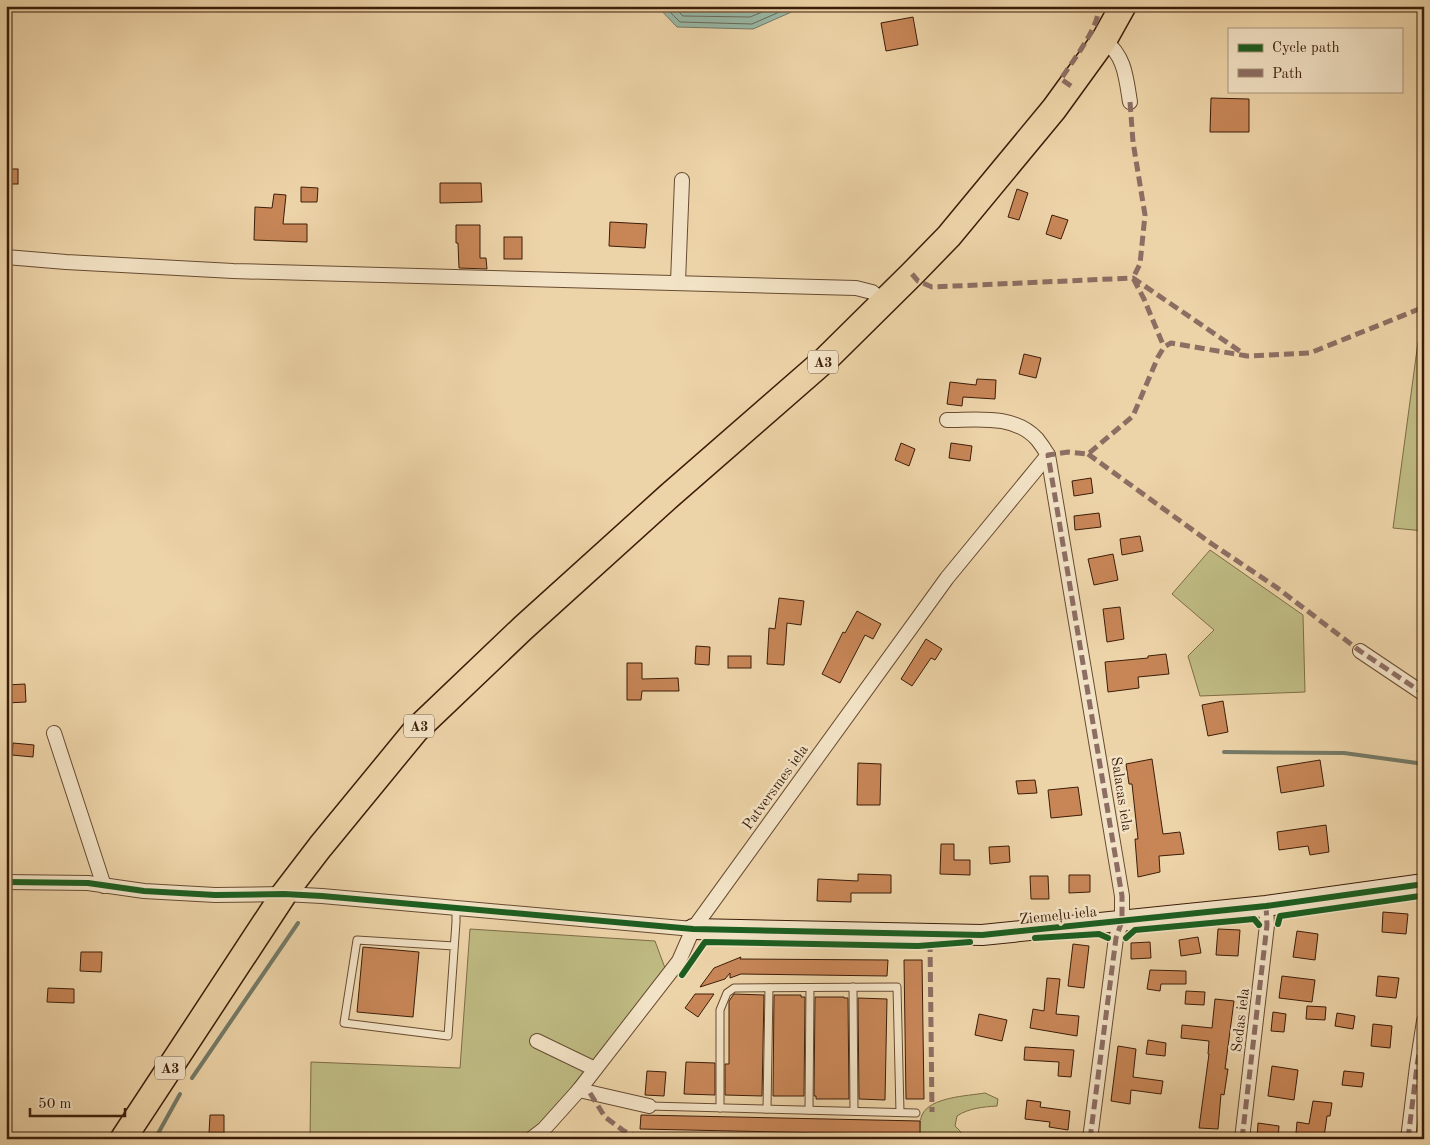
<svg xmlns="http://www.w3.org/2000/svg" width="1430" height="1145" viewBox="0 0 1430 1145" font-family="'Old Standard TT',serif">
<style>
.green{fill:#bfbb83;stroke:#7e6c46}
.water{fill:#99b8a6;stroke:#747a67}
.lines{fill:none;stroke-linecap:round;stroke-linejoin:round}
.shore{stroke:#6a6a58;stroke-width:1}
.stream{stroke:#747a67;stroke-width:4}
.building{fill:#c88657;stroke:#3c1d09}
.lane-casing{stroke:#684b31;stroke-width:9}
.street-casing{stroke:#684b31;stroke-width:16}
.secondary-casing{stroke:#3c1d09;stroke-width:22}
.highway-casing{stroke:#3c1d09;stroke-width:28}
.lane{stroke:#f3e3c6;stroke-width:7}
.street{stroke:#f3e3c6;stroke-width:14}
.secondary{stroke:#f3e3c6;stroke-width:20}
.highway{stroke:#edd4a8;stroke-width:25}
.quiet{stroke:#8d6e63;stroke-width:5;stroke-dasharray:10 5;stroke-linecap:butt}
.cycleway-casing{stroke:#f3e3c6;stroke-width:9}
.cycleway{stroke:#1b5e20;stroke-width:6}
.labels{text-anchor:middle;stroke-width:5;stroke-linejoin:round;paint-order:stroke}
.shield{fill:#f3e3c6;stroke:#735842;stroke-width:1}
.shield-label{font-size:14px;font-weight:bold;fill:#3c1d09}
.street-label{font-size:15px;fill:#3c1d09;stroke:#f3e3c6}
</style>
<rect width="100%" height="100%" fill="#edd4a8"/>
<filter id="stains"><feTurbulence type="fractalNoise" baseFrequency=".004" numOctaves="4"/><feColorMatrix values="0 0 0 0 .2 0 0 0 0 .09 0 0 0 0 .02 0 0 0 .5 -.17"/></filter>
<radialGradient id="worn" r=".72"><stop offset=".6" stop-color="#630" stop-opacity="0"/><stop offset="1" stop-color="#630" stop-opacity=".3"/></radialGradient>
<g class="green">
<polygon points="1418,342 1424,346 1424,531 1393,528"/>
<polygon points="1210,550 1303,615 1305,692 1200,696 1188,656 1214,630 1172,594"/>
<polygon points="470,929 655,941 665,968 545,1121 523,1139 310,1139 311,1062 460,1068"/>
<path d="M985 1093 998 1099 997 1106C983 1107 969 1108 957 1116L955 1126 961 1132 962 1139H920C920 1131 919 1122 922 1115 930 1097 967 1096 985 1093Z"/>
</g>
<polygon class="water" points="657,6 805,6 753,29 677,27"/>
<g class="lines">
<g class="shore">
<polyline points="664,6 680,22 752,24 793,6"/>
<polyline points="673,6 683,16 750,17 777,6"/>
<polyline points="683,6 686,8 748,10 758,6"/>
</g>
<g class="stream">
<polyline points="1224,752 1344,753 1424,764"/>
<polyline points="192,1078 298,923"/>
<polyline points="155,1139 180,1094"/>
</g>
</g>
<g class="building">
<polygon points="913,17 918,45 886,51 881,23"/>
<polygon points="1211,98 1249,99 1249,132 1210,132"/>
<rect x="6" y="169" width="12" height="15"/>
<polygon points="440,183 481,183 482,202 440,203"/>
<polygon points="301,187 318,188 317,202 301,202"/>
<polygon points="1017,189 1028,193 1019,220 1008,217"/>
<polygon points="274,194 286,195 283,224 307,224 307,242 254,240 255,207 272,208"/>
<polygon points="1052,215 1068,220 1061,239 1046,234"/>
<polygon points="610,222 647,224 645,248 609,246"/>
<polygon points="456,225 480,225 480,258 486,258 487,269 459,268 458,243 456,243"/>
<rect x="504" y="237" width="18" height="22"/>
<polygon points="1024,354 1041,358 1036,378 1019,374"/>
<polygon points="977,379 996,380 995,399 963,397 962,406 947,404 950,382 976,385"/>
<polygon points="901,443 915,449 909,466 895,460"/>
<polygon points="951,443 972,446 970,461 949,458"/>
<polygon points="1091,478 1093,493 1074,496 1072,481"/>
<polygon points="1099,513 1101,527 1075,530 1074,516"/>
<polygon points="1140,536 1143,551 1122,555 1120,539"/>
<polygon points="1113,554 1118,580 1094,585 1088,559"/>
<polygon points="779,598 804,601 801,625 787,623 784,665 767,664 769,628 775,629"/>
<polygon points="1120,607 1124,639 1107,642 1103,609"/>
<polygon points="857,611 881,624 873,639 865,635 840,683 822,674 843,632 845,633"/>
<polygon points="926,639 942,649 935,660 931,658 912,686 901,679"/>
<polygon points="696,646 710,647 709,665 695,664"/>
<polygon points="1166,654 1169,674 1138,677 1139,688 1108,692 1105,662 1148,658 1148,656"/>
<rect x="728" y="656" width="23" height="12"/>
<polygon points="627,663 642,663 642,679 678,678 679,691 642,691 641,700 627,700"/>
<polygon points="25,684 26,702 6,703 6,685"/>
<polygon points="1223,701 1228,732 1208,736 1202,705"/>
<polygon points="13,743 34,745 33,757 12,755"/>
<polygon points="1152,759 1163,834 1180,832 1184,854 1159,856 1160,872 1138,877 1135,839 1138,839 1132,784 1129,784 1126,764"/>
<polygon points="1320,760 1324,786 1281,793 1277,767"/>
<polygon points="858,763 881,764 880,805 857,805"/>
<polygon points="1035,780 1037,793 1018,794 1016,781"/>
<polygon points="1078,787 1082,815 1051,818 1048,790"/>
<polygon points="1326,825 1329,852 1310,855 1308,846 1279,850 1277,832"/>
<polygon points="941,844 954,844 954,860 970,860 970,875 940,874"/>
<polygon points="1009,846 1010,862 990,864 989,847"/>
<polygon points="858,874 891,875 891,893 851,893 851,902 817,901 818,879 858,881"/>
<polygon points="1069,875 1090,875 1090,892 1069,893"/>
<polygon points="1030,876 1048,876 1049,899 1031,899"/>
<polygon points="1383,912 1408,914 1406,934 1382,932"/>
<polygon points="1218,929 1240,930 1238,956 1216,955"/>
<polygon points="1297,931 1318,934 1315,960 1293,957"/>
<polygon points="1198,937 1201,953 1181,956 1179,940"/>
<polygon points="1150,942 1151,958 1131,959 1131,943"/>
<polygon points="1073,944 1089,946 1084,988 1068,986"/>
<polygon points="363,947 419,952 413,1017 357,1012"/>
<polygon points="81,952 102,952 101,972 80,971"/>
<polygon points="741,957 740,959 888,960 887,976 741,974 730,978 730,973 725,979 700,987 714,968"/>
<polygon points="904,960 922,960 924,1099 906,1099"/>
<polygon points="1150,970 1186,971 1186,984 1161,984 1160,991 1147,989"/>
<polygon points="1282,976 1315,980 1312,1002 1279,998"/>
<polygon points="1378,976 1399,978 1396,998 1376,996"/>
<polygon points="1047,978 1060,979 1056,1014 1079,1016 1077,1036 1030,1028 1033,1009 1044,1011"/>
<polygon points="48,988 74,989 74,1003 47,1002"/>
<polygon points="1186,991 1205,992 1204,1005 1185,1004"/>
<polygon points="695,994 714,994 698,1017 685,1008"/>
<polygon points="734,994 764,995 762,1096 725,1095 725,1064 729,1064 729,1001"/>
<polygon points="774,995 801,995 801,997 805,997 804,1096 773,1096"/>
<polygon points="815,997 844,997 844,998 848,998 849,1099 816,1099 816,1096 814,1096"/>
<polygon points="858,998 887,999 885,1100 859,1099"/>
<polygon points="1215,999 1234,1001 1225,1069 1228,1069 1224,1095 1221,1094 1218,1129 1199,1128 1209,1054 1208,1054 1209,1041 1181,1038 1182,1025 1212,1028"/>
<polygon points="1307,1006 1326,1007 1325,1020 1306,1019"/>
<polygon points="1273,1012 1286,1014 1284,1032 1271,1031"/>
<polygon points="1337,1013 1355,1016 1353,1029 1335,1026"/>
<polygon points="979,1014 1007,1020 1002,1041 975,1035"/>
<polygon points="1373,1024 1392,1026 1390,1048 1371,1046"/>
<polygon points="1148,1040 1166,1043 1165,1056 1146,1054"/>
<polygon points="1118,1046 1136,1049 1133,1077 1163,1081 1161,1094 1131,1090 1130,1104 1111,1101"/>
<polygon points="1025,1047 1074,1050 1071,1077 1058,1076 1059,1062 1024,1060"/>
<polygon points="686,1062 715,1063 715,1095 684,1094"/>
<polygon points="1272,1066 1298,1070 1294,1100 1268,1096"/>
<polygon points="647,1071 666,1072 664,1096 645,1095"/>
<polygon points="1344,1071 1364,1073 1362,1087 1342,1085"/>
<polygon points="1027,1100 1041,1102 1040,1107 1070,1111 1068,1130 1049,1127 1050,1122 1025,1119"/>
<polygon points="1313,1101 1332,1103 1330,1116 1327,1116 1324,1137 1296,1133 1297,1122 1309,1124"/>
<polygon points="210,1115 224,1115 224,1133 209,1133"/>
<polygon points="641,1115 920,1121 920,1135 640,1129"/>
<polygon points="1258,1123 1279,1126 1278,1139 1257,1139"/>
</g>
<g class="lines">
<g class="lane-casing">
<g id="lane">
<polyline points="454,946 357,940 344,1023 448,1036 456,922 456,909"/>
<polyline points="853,987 854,1111"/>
<polyline points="649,1106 916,1113"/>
<polyline points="720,1108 720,1010 727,993 734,988 897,987 900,1112"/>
<polyline points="767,1109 769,988"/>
<polyline points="809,1110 810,988"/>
</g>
</g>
<g class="street-casing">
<g id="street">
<path d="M1104 40C1125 56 1126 77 1130 102"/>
<polyline points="6,257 66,262 233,271 856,288 872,292 884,302"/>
<polyline points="678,282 682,180"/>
<path d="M947 420C977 420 1014 414 1037 439 1041 444 1045 450 1048 455L1122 896V921L1116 938 1090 1139"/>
<polyline points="1360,651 1424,694"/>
<polyline points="54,733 104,886"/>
<polyline points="6,882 88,883 144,891 215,895 284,894 322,896 693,929"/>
<polyline points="537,1041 595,1069"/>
<polyline points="579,1090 649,1106"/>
<polyline points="531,1139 544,1129 579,1090 679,961 693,929 947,578 1048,455"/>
<polyline points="1242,1139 1267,925 1266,906"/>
<polyline points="1408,1139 1417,1066 1424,1021"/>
</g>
</g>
<g class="secondary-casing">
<polyline id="secondary" points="693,929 982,935 1266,906 1424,884"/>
</g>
<g class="highway-casing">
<polyline id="highway" points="123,1139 284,894 320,847 416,730 523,628 669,496 826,359 912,274 949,236 1054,109 1104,40 1123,6"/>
</g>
<use href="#lane" class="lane"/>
<use href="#street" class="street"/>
<use href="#secondary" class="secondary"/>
<use href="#highway" class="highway"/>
<g class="quiet">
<path d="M1071 86 1061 79C1071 63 1102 24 1098 6"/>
<polyline points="1130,102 1133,142 1145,215 1140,264 1133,278 1144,299 1164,347"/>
<polyline points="912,274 918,281 932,287 1133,278 1244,354"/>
<polyline points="1088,454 1212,544 1276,587 1360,651 1424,694"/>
<polyline points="930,942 932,1112"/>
<polyline points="590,1093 605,1117 624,1131 640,1138 695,1139"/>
<polyline points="1090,1139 1116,938 1122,921 1122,896 1048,455 1068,452 1088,454 1133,416 1158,357 1164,347 1171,343 1247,356 1310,353 1424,307"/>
<polyline points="1242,1139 1267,925 1266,906"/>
<polyline points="1408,1139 1417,1066 1424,1021"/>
</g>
<g class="cycleway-casing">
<g id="cycleway">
<polyline points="6,882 88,883 144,891 215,895 284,894 322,896 693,929 982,935 1266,906 1424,884"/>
<polyline points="1278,924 1280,916 1420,896 1424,897"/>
<polyline points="1035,938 1099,934 1108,938"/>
<polyline points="1126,938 1135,930 1254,919 1259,925"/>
<polyline points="682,975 705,942 918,946 970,942"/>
</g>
</g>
<use href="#cycleway" class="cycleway"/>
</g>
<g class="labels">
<g class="shield">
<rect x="808" y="350.5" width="30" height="23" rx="4"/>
<rect x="404" y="714.5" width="30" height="23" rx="4"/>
<rect x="155" y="1056.5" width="30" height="23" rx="4"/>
</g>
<g class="shield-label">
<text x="823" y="367">A3</text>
<text x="419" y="731">A3</text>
<text x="170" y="1073">A3</text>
</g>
<g class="street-label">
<text transform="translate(775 787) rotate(-54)" y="5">Patversmes iela</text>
<text transform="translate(1122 794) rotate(81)" y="5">Salacas iela</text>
<text transform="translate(1058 915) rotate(-6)" y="5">Ziemeļu iela</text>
<text transform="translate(1240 1020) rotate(-83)" y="5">Sedas iela</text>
</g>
</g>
<rect width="1430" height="1145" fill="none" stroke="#edd4a8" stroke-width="25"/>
<rect x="8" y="8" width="1415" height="1130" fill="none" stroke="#3c1d09" stroke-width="2.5"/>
<rect x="12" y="12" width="1405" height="1120" fill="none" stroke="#3c1d09"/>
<rect x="1228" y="28" width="175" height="65" fill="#f3e3c6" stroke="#aa947a"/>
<rect x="1238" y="44" width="25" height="8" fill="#1b5e20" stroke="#aa947a"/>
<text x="1272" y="52" font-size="15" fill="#3c1d09">Cycle path</text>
<rect x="1238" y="69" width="25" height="8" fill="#8d6e63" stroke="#aa947a"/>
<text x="1272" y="78" font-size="15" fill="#3c1d09">Path</text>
<path d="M30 1108v8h95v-8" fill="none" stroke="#3c1d09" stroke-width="2.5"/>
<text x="38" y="1108" font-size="15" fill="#3c1d09" stroke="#f3e3c6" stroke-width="4" paint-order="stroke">50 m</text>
<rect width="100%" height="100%" filter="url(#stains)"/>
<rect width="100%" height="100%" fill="url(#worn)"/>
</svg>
